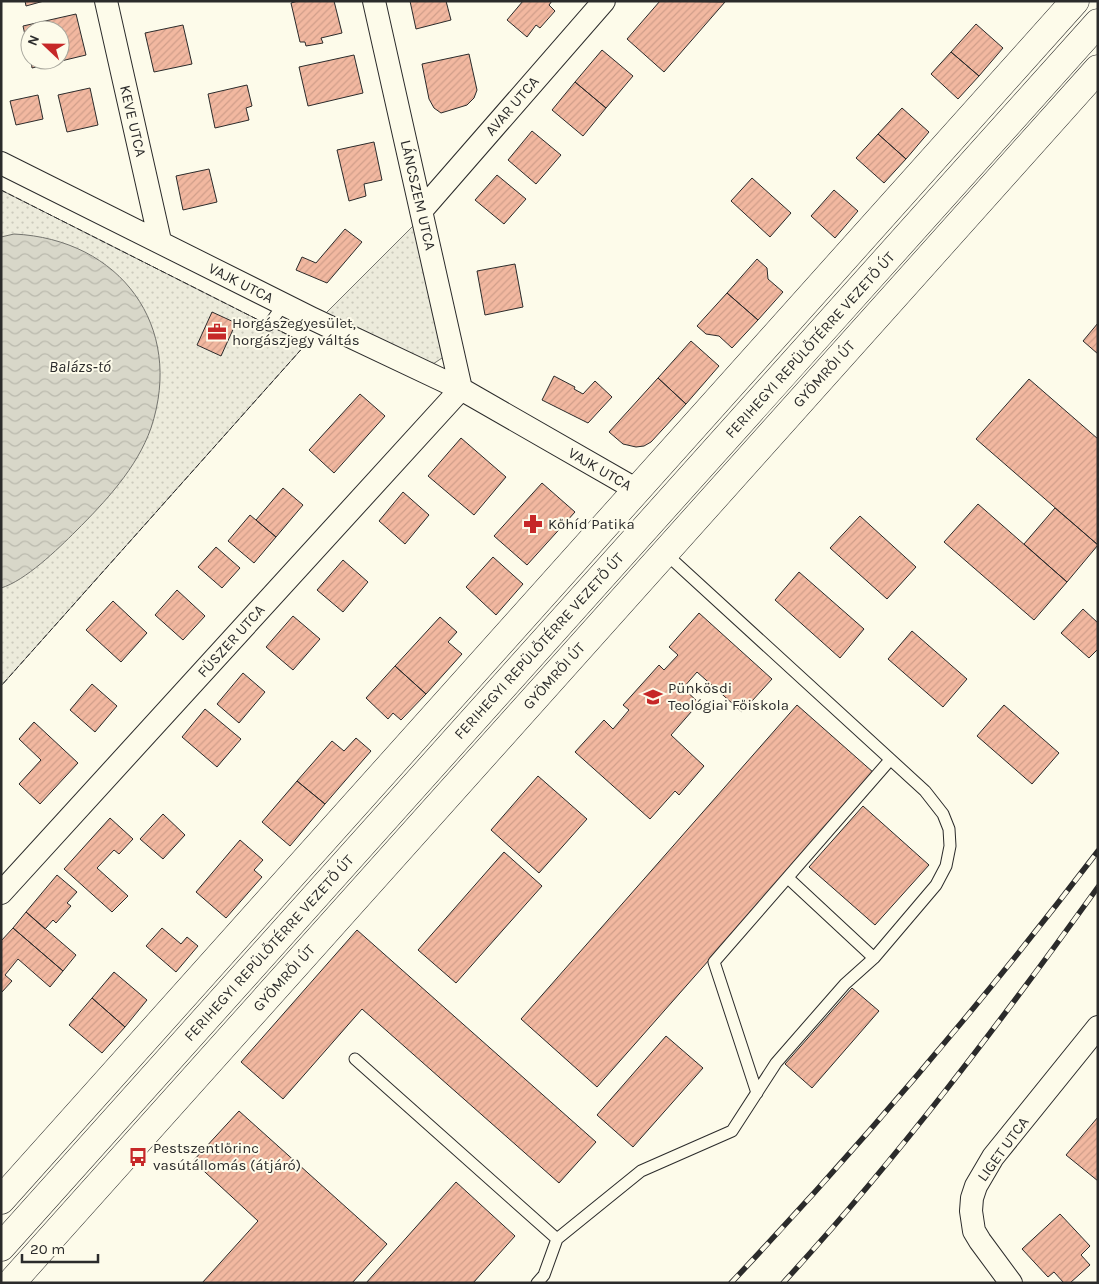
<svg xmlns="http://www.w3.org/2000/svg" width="1099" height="1284" font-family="Karla,sans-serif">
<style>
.park{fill:url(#park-dots);stroke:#74746e}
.water{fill:url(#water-waves);stroke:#74746e}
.building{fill:url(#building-hatch);stroke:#2b2b2b}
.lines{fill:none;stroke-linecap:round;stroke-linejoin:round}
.service-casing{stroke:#2b2b2b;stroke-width:13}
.minor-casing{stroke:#2b2b2b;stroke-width:24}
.tertiary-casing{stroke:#2b2b2b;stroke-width:29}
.primary-casing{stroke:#2b2b2b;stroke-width:29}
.service{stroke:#fdfbea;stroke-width:11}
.minor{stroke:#fdfbea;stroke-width:22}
.tertiary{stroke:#fdfbea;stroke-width:28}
.primary{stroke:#fdfbea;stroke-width:28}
.rail-casing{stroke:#2b2b2b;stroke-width:5.5}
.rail{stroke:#fdfbea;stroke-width:4;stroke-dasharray:11;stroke-linecap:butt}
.fence{stroke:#2b2b2b;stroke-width:1;stroke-dasharray:6 2.5;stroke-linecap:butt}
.labels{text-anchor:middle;stroke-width:4;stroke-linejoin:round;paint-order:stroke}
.street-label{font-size:15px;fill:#2b2b2b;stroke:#fdfbea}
.poi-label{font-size:15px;fill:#2b2b2b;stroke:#fdfbea;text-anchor:start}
.water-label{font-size:16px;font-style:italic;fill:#2b2b2b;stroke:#fdfbea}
</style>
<defs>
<pattern id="park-dots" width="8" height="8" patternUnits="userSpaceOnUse" patternTransform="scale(1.25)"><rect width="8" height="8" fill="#ecebdb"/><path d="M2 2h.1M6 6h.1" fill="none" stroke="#cbcabc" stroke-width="1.8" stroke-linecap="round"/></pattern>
<pattern id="water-waves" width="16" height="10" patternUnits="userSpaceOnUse" patternTransform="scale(1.25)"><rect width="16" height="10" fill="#d8d7c9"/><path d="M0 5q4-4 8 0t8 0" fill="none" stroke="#bab9ad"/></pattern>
<pattern id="building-hatch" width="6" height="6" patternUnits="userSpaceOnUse" patternTransform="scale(1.25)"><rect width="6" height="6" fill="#f2b8a0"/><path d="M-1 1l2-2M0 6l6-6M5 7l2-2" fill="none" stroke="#d09e8a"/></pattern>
</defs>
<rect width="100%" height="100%" fill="#fdfbea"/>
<!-- park -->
<path class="park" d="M1 190 306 344 1 686Z
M419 220 448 354 430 366 326 313Z"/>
<!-- water -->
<path class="water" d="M14 234C120 239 185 326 151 428 137 468 105 502 76 531 58 549 25 581 1 588V237Z"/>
<!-- building -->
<path class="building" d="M25 1H44L26 6Z
M298 1H334L342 33 321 38 323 43 306 46 305 42H300L291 3Z
M410 1H446L451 20 416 29Z
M523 1H552L549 5 555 11 540 28 536 25 527 37 507 20Z
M660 1 725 2 664 72 627 39Z
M76 14 86 55 32 68 31 60H60V30H30V57L23 26Z
M976 24 1003 48 979 76 951 52Z
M183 25 192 64 154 72 145 33Z
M602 50 633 76 606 108 575 82Z
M951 52 979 76 958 99 931 74Z
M469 54 477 90 474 98 467 105 441 113 434 108 429 99 422 64Z
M354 55 363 93 308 106 299 67Z
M575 82 606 108 583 136 552 110Z
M247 85 252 106 246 108 249 120 215 128 208 94Z
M90 88 98 125 67 132 58 95Z
M38 95 43 119 16 125 10 101Z
M902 108 929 132 906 159 878 134Z
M532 131 561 155 536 184 508 160Z
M878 134 906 159 884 183 856 158Z
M374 142 382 180 364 184 366 196 349 201 337 150Z
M209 169 217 202 183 210 176 176Z
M497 175 526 199 504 224 475 200Z
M752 178 791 213 770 237 731 201Z
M834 190 858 211 835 238 811 216Z
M345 229 362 242 327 283 296 270 302 257 316 263Z
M757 259 767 268 768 279 783 292 758 320 727 293Z
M515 264 523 307 485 315 477 271Z
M727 293 758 320 732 348 719 336 706 334 697 326Z
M212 312 236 323 221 356 197 345Z
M1098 323V354L1083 341Z
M691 341 719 366 686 404 658 378Z
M554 376 575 387 574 389 583 394 595 381 612 397 588 423 542 400Z
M658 378 686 404 651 442 644 446 636 447 623 444 609 432Z
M1029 379 1098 439V545L976 439Z
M360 394 385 416 334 473 309 450Z
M461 438 506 477 474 515 428 476Z
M542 483 575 512 527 565 494 536Z
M283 488 303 505 276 537 256 520Z
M403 492 429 515 405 544 379 521Z
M978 504 1067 582 1034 620 944 542Z
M1055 508 1098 545 1067 582 1024 544Z
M250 515 276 537 254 563 228 541Z
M860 516 916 567 887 599 830 548Z
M216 547 240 568 222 588 198 567Z
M493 557 523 584 496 615 466 587Z
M343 560 368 582 343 612 317 590Z
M799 572 864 629 840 658 775 600Z
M177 590 205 616 183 640 155 615Z
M113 601 147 633 121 662 86 630Z
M1083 609 1098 623V649L1089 658 1061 633Z
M699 613 772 679 742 712 697 672 683 688 699 703 671 735 704 766 679 795 675 791 650 819 575 752 604 720 613 729 629 710 623 705 659 665 664 670 678 655 669 647Z
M293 616 320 639 293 670 266 647Z
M440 617 457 632 448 642 462 654 426 694 395 666Z
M912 631 967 679 943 707 888 659Z
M395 666 426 694 401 720 393 713 388 719 366 698Z
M243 673 265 692 239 723 217 704Z
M92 684 117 706 95 732 70 710Z
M797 705 874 773 597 1087 521 1019Z
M1004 705 1059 753 1032 784 977 736Z
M205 709 241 739 217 767 182 737Z
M34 722 78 763 40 804 19 784 41 760 19 739Z
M356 738 371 751 325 804 297 781 332 741 344 751Z
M538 776 587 819 539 873 491 830Z
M297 781 325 804 290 846 262 822Z
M863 806 929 865 875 925 809 867Z
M163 814 185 835 163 859 140 839Z
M110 818 133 839 119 854 114 850 97 868 128 896 112 912 64 869Z
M240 840 263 860 254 870 262 877 226 918 196 892Z
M504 852 542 886 456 983 418 950Z
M57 875 77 892 67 903 71 906 56 923 53 920 45 929 26 912Z
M26 912 76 955 63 971 13 928Z
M13 928 63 971 50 987 18 959 5 975 12 981 1 993V941Z
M162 928 181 944 187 937 198 946 176 972 146 946Z
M357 930 596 1142 559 1183 362 1009 283 1099 241 1062Z
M114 972 147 1000 125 1027 92 998Z
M852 988 879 1011 812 1088 785 1064Z
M92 998 125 1027 102 1053 69 1025Z
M666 1036 703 1068 633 1147 597 1115Z
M239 1111 387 1244 352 1283H202L258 1221 193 1161Z
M1098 1117V1181L1066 1155Z
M456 1182 515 1236 473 1283H366Z
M1060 1214 1090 1246 1081 1255 1090 1265 1070 1283H1064L1054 1272 1048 1277 1022 1249Z"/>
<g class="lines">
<!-- service casing -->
<g class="service-casing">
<path id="service" d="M269 325 283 305
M788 878 874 958
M355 1059 557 1239
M757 1093 714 962 890 760
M537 1283 544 1275 557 1239 641 1171 732 1131 776 1063 845 984 874 958 936 885 946 866 950 846 949 829 943 814 925 791 665 553"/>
</g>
<!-- minor casing -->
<g class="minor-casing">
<path id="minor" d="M106 1 160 241
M1 163 311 318 461 389 637 490
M421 211 604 1
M1 893 461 389 374 1
M1011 1283 980 1241 974 1231 971 1211 972 1198 976 1186 993 1157 1098 1027"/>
</g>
<!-- tertiary casing -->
<g class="tertiary-casing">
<path id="tertiary" d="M1 1200 1075 1
M11 1283 1098 69"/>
</g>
<!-- primary casing -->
<g class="primary-casing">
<path id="primary" d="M1 1247 1098 23"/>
</g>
<!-- service -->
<use href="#service" class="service"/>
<!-- minor -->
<use href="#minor" class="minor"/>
<!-- tertiary -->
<use href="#tertiary" class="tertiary"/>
<!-- primary -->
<use href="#primary" class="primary"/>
<!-- rail casing -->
<g class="rail-casing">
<path id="rail" d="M731 1283C861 1145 983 1002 1098 851
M783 1283C897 1159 999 1024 1098 887"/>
</g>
<!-- rail -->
<use href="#rail" class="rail"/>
<!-- fence -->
<path class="fence" d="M1 190 306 344 1 686"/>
</g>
<!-- icons -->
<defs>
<g id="office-bare" transform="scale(1.5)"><path d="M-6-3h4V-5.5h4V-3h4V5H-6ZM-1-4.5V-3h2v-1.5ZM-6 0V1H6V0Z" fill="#c62828" stroke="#fdfbea" stroke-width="2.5" paint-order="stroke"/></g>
<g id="pharmacy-bare" transform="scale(1.5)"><path d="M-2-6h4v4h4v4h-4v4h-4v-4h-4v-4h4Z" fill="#c62828" stroke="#fdfbea" stroke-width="2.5" paint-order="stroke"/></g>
<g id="university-bare" transform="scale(1.5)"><path d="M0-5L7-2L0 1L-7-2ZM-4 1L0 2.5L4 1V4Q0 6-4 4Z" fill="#c62828" stroke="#fdfbea" stroke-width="2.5" paint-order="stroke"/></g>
<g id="bus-bare" transform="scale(1.5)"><path d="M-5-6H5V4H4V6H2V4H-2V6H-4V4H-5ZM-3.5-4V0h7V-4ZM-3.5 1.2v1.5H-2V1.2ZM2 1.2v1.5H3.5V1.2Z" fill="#c62828" stroke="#fdfbea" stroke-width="2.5" paint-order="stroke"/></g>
</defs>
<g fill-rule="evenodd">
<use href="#office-bare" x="217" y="332"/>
<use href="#pharmacy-bare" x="533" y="524"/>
<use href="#university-bare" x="653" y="697"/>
<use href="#bus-bare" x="138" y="1157"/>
</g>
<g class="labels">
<!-- street labels -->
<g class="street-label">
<text transform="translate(512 106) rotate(-49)" y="5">AVAR UTCA</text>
<text transform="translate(133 121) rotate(77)" y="5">KEVE UTCA</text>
<text transform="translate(418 195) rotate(77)" y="5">LÁNCSZEM UTCA</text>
<text transform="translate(241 283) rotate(27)" y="5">VAJK UTCA</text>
<text transform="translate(810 345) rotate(-48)" y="5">FERIHEGYI REPÜLŐTÉRRE VEZETŐ ÚT</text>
<text transform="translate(824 374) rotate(-48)" y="5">GYÖMRŐI ÚT</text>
<text transform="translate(600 469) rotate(30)" y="5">VAJK UTCA</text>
<text transform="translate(231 641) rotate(-48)" y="5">FŰSZER UTCA</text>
<text transform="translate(539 646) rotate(-48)" y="5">FERIHEGYI REPÜLŐTÉRRE VEZETŐ ÚT</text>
<text transform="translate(554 676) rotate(-48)" y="5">GYÖMRŐI ÚT</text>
<text transform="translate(269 948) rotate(-48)" y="5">FERIHEGYI REPÜLŐTÉRRE VEZETŐ ÚT</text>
<text transform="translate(284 978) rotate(-48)" y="5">GYÖMRŐI ÚT</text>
<text transform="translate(1003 1149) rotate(-54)" y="5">LIGET UTCA</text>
</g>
<!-- poi labels -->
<g class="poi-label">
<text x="232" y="328">Horgászegyesület,<tspan x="232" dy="17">horgászjegy váltás</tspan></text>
<text x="548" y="529">Kőhíd Patika</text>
<text x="668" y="693">Pünkösdi<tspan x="668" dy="17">Teológiai Főiskola</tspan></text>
<text x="153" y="1153">Pestszentlőrinc<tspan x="153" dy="17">vasútállomás (átjáró)</tspan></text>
</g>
<!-- water labels -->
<g class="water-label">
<text x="80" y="372">Balázs-tó</text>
</g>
</g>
<!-- border -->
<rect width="1099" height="1284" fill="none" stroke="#2b2b2b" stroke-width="5"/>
<!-- north arrow -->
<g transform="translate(45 45) rotate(292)"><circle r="24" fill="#fdfbea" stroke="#a9a89e"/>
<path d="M0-4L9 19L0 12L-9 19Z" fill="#c62828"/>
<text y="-8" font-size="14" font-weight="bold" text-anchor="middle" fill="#2b2b2b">N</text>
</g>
<!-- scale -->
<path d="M22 1254v8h76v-8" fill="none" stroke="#2b2b2b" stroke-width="2.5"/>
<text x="30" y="1254" font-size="15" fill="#2b2b2b" stroke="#fdfbea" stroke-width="4" paint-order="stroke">20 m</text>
</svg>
